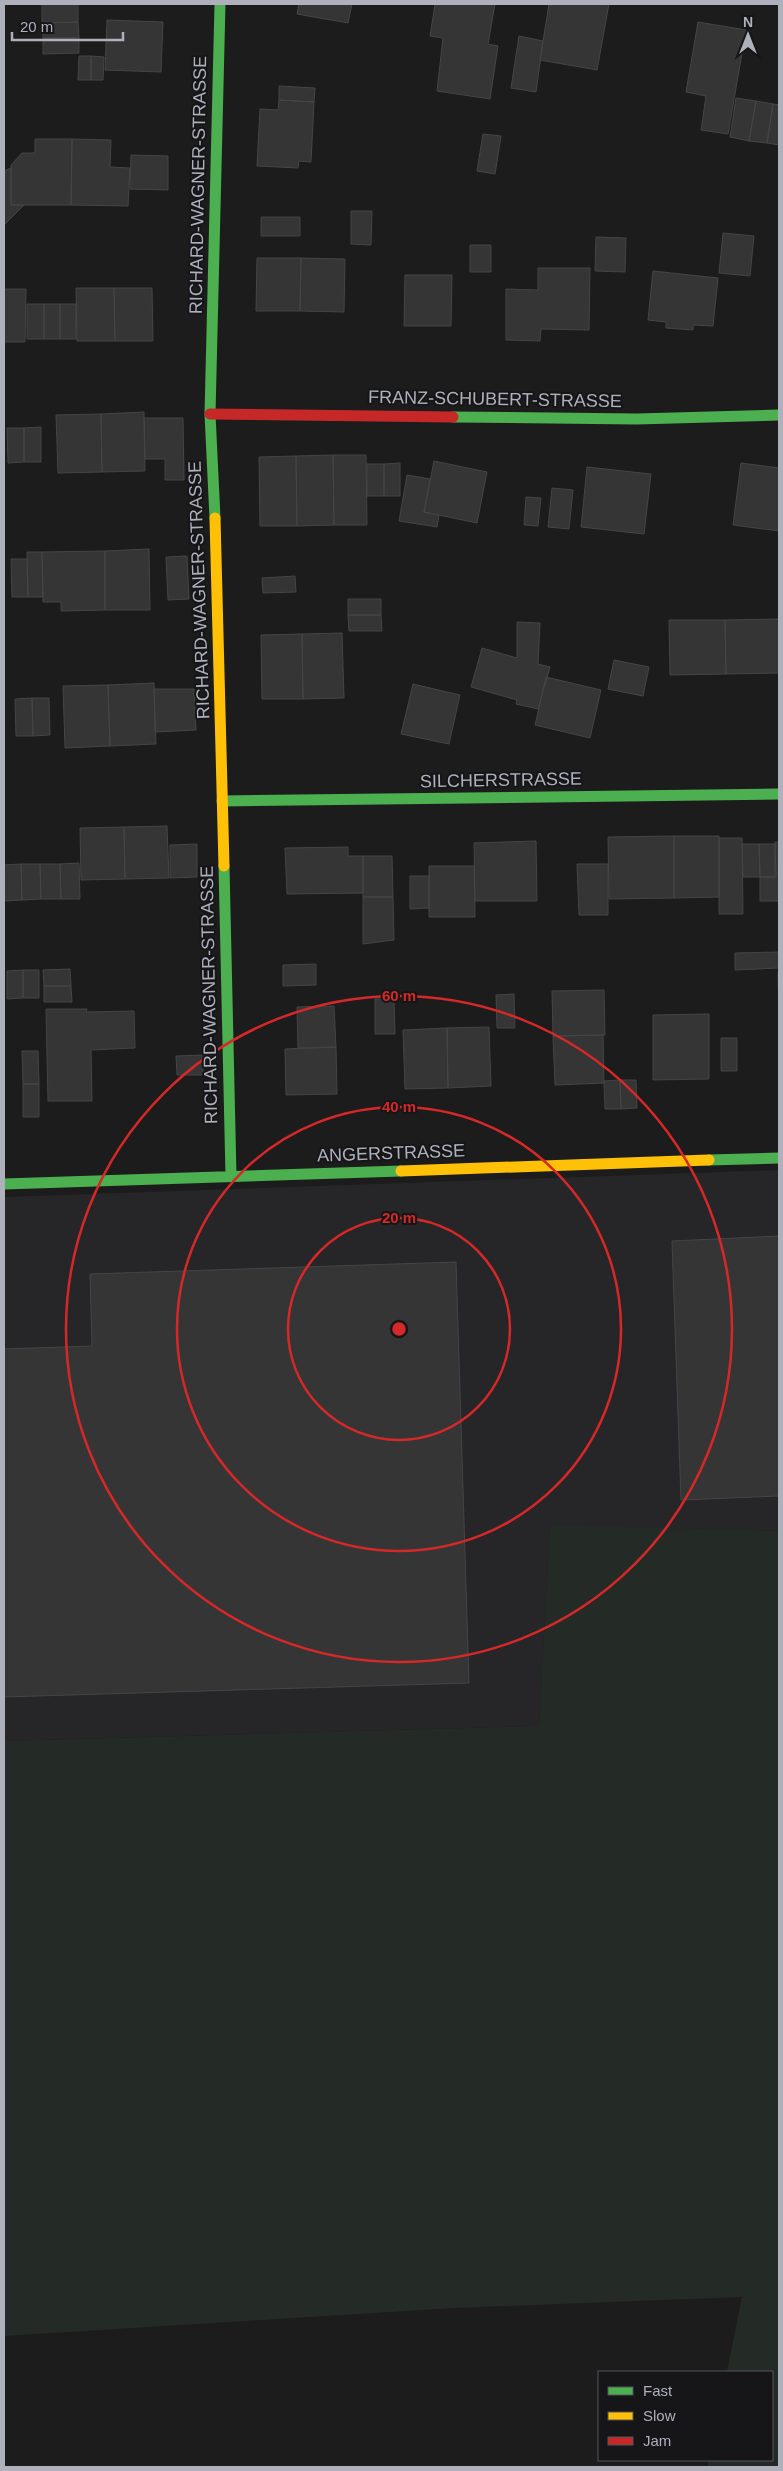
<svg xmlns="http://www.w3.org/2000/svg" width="783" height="2471" font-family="Helvetica,sans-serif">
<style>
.built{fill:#262628}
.green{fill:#242b26}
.building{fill:#353536;stroke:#454548}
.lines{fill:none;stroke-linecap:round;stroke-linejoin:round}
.fast{stroke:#4caf50;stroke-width:11}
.slow{stroke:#ffc107;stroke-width:11}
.jam{stroke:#c62828;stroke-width:11}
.ring{fill:none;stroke:#d62828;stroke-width:2.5}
.labels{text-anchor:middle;stroke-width:4;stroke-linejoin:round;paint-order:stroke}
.street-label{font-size:18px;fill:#aeb0bb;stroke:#161618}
.centre{fill:#d62828;stroke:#161618;stroke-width:2.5}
.ring-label{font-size:15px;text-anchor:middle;font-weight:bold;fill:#d62828;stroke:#161618;stroke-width:4;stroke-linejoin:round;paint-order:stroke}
</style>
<rect width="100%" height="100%" fill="#1c1c1c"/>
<!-- built -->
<path class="built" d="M779 1170V1531L550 1526 539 1726 4 1741V1197Z"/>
<!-- green -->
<path class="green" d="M550 1525 779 1531V2467H707L709 2460H772V2372H727L742 2297 454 2308 4 2336V1741L539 1726Z"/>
<!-- building -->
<path class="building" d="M42 4H78V22L42 23Z
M299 4H352L348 23 297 14Z
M435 4H495L488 44 498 46 490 99 437 91 443 38 430 36Z
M549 4H609L597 70 540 60Z
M107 20 163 22 161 72 105 70Z
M78 22 79 38H43L42 23Z
M698 22 746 30 728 134 701 130 706 96 686 92Z
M519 36 543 41 536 92 511 88Z
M43 38H79V53L43 54Z
M79 56H91V80H78Z
M91 56 104 57 103 80H91Z
M279 86 315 88 314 102 279 100Z
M736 98 756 101 749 141 730 137Z
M279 100 314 102 311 162 299 161 298 168 257 166 260 109 278 110Z
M756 101 773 104 767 143 749 141Z
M773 104 779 105V145L767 143Z
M483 134 501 136 495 174 477 171Z
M35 139H72L71 205H11V165L22 153H35Z
M72 139 111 140 110 167 130 168 128 206 71 205Z
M131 155 168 156V190L130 189Z
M11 168V205H24L4 225V171Z
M351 211H372L371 245 351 244Z
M261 217H300V236H261Z
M723 233 754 236 750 276 719 273Z
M596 237 626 238 625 272 595 271Z
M470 245H491V272H470Z
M257 258H301L300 311H256Z
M301 258 345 259 344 312 300 311Z
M538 268H590L589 330 541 329 540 341 506 340V289L538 290Z
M653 271 718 278 713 326 693 325V330L666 328V322L648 320Z
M405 275H452L451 326H404Z
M76 288H114L115 341H77Z
M114 288H152L153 341H115Z
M4 289H26L25 342H4Z
M27 304H44V339H27Z
M44 304H60V339H44Z
M60 304H76V339H60Z
M144 412 145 471 102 472 101 414Z
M101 414 102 472 58 473 56 415Z
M144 418H183L184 480H165V459H145Z
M41 427V462H24V428Z
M7 428H24V462L8 463Z
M333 455H366L367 525H334Z
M333 455 334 525 297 526 296 456Z
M296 456 297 526H260L259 457Z
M434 461 487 472 477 523 424 512Z
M400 463V496H384V464Z
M741 463 779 468V531L733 525Z
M367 464H384V496H367Z
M587 467 651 474 644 534 581 527Z
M407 475 430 479 424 512 439 515 437 527 399 521Z
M552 488 573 490 569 529 548 527Z
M526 497 541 498 538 526 524 525Z
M149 549 150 610H105V551Z
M105 551V610L61 611V602H43L42 552Z
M27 552H42L43 597H28Z
M187 556 189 599 168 600 166 557Z
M11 559H27L28 597H12Z
M295 576 296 592 263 593 262 578Z
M348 599H381V615H348Z
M348 615H381L382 631H349Z
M779 619V673L726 674 725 620Z
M669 620H725L726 674 670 675Z
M517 622 540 623 538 664 550 667 538 709 516 704 517 700 471 687 482 648 517 658Z
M342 633 344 698 303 699 302 634Z
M302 634 303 699H262L261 635Z
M614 660 649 667 643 696 608 689Z
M546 677 601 690 590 738 535 725Z
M154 683 156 744 110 746 108 685Z
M413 684 460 695 449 744 401 734Z
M108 685 110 746 65 748 63 686Z
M154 689H194L196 730 155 732Z
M32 698 33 736H16L15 699Z
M32 698H49L50 735 33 736Z
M167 826 169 878 125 879 124 827Z
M124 827 125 879 81 880 80 828Z
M674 836H719V897L674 898Z
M674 836V898L609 899 608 837Z
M719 838H742L743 914H719Z
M536 841 537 901H475L474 843Z
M775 842H779V901H760V877H776Z
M197 844V877L170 878V845Z
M742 844H759L760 877H743Z
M759 844H775V877H760Z
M348 847V856H363V893L287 894 285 848Z
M363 856H392L393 897H363Z
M79 863 80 899H61L60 864Z
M21 864 22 900 4 901V865Z
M21 864H40L41 899 22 900Z
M40 864H60L61 899H41Z
M577 864H608V915H579Z
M429 866H474L475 917H429Z
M410 876H429V908L410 909Z
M363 897H393L394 940 363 944Z
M779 952V968L735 970V953Z
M316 964V985L283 986V965Z
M70 969 71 986H44L43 970Z
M23 970H39V998H23Z
M23 970V998L7 999V971Z
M778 972H779V1022Z
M44 986H71L72 1002H44Z
M604 990 605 1035 553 1036 552 991Z
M514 994 515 1028H497L496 995Z
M375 999H394L395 1034H375Z
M334 1006 336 1047 298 1048 297 1007Z
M46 1009H87L86 1012 134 1011 135 1048 91 1050 92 1101H48Z
M709 1014V1079L653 1080V1015Z
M489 1027 491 1086 448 1088 447 1028Z
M447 1028 448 1088 405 1089 403 1030Z
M603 1035 604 1083 555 1085 553 1036Z
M721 1038H737V1071H721Z
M336 1047 337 1094 286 1095 285 1049Z
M22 1051H38L39 1084H23Z
M203 1055V1075H177L176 1056Z
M620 1080H636L637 1108 621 1109Z
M620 1080 621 1109H605L604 1081Z
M23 1084H39V1117H23Z
M779 1236V1496L681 1500 672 1241Z
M456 1262 469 1683 4 1697V1349L92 1346 90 1274Z"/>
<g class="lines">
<!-- fast -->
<path class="fast" d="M453 417 637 419 779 415
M215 518 210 414 220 4
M222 801 779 794
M224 866 231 1176
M709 1160 779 1158
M4 1184 401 1171"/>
<!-- slow -->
<path class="slow" d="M215 518 224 866
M401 1171 709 1160"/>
<!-- jam -->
<path class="jam" d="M210 414 453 417"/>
</g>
<!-- distance rings -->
<g class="ring">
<circle cx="399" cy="1329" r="111"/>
<circle cx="399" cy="1329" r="222"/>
<circle cx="399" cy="1329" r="333"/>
</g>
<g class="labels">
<!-- street labels -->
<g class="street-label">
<text transform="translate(198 185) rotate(-89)" y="6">RICHARD-WAGNER-STRASSE</text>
<text transform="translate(495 399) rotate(1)" y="6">FRANZ-SCHUBERT-STRASSE</text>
<text transform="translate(199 590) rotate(-92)" y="6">RICHARD-WAGNER-STRASSE</text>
<text transform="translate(501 780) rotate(-1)" y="6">SILCHERSTRASSE</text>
<text transform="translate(209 995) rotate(-91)" y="6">RICHARD-WAGNER-STRASSE</text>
<text transform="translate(391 1153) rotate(-2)" y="6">ANGERSTRASSE</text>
</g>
</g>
<circle cx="399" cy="1329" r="8" class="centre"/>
<g class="ring-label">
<text x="399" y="1001">60 m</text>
<text x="399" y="1112">40 m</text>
<text x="399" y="1223">20 m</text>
</g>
<!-- border -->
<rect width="783" height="2471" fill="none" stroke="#aeb0bb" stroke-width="10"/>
<!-- legend -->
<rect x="598" y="2371" width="175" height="90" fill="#161618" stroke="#535459"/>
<rect x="608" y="2387" width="25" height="8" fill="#4caf50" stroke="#535459"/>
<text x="643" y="2396" font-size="15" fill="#aeb0bb">Fast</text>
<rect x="608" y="2412" width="25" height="8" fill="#ffc107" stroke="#535459"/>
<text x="643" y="2421" font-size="15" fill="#aeb0bb">Slow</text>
<rect x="608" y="2437" width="25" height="8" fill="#c62828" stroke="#535459"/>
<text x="643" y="2446" font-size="15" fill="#aeb0bb">Jam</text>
<!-- north arrow -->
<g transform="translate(748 35)" stroke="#161618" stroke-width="4" paint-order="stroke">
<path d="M0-4L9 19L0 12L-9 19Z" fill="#aeb0bb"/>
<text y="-8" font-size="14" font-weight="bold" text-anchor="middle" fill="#aeb0bb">N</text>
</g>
<!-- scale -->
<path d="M12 32v8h111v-8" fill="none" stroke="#aeb0bb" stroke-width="2.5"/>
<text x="20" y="32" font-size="15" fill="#aeb0bb" stroke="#161618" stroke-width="4" paint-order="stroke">20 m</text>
</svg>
